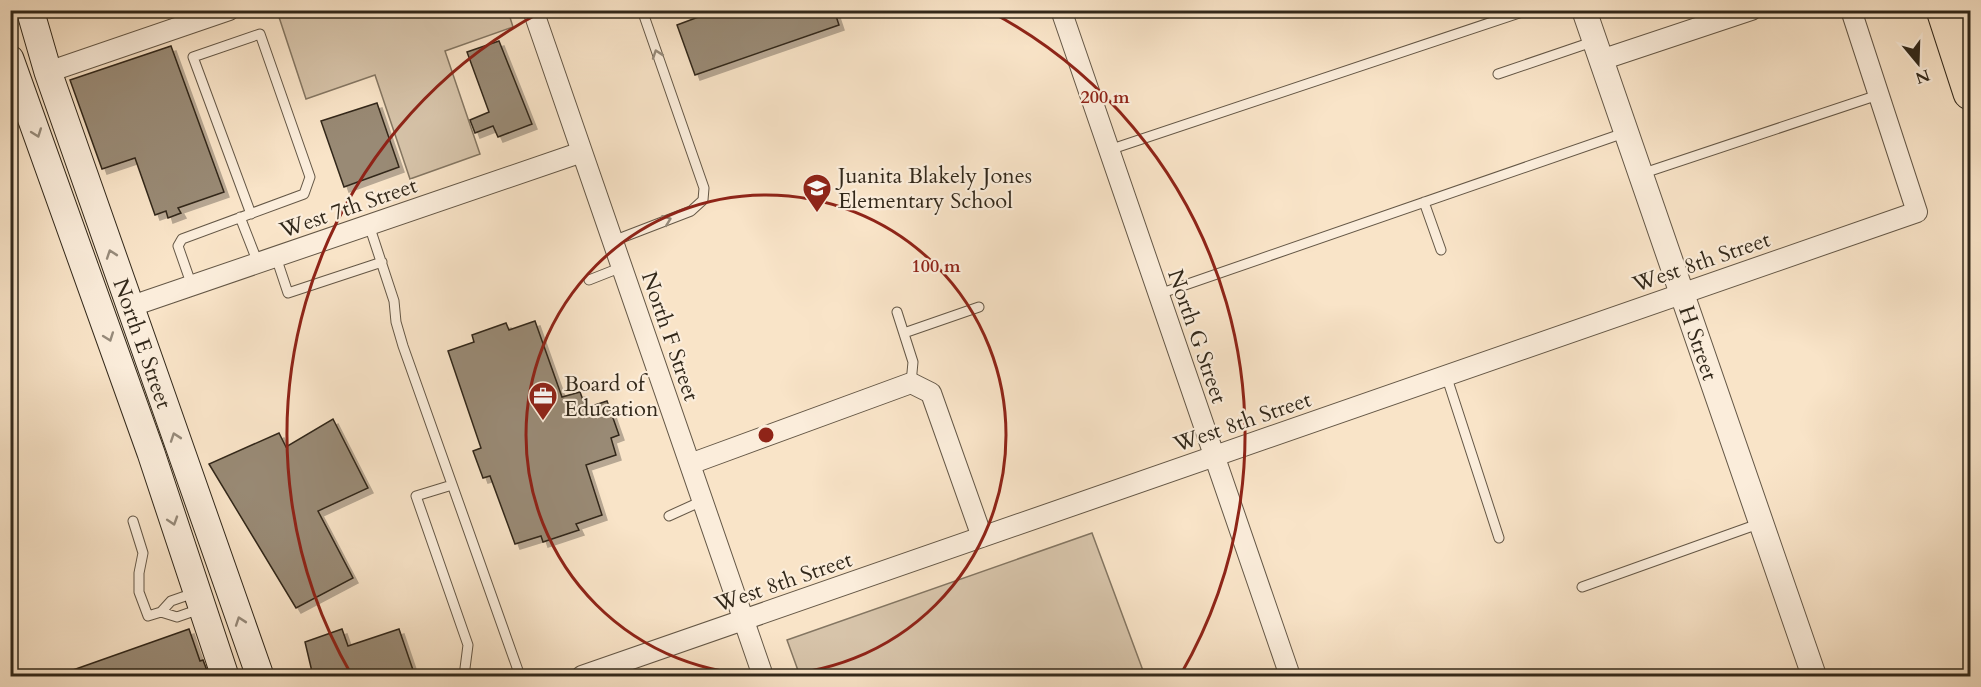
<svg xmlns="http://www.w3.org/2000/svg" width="1981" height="687" font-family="Cardo,serif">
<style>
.green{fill:#d7c4aa;stroke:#847662;stroke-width:1.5}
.building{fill:#998a74;stroke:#32281a;stroke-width:1.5;filter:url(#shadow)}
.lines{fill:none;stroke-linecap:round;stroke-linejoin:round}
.service-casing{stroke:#645746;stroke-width:11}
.minor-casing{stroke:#645746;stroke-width:22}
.tertiary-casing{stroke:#645746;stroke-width:26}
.secondary-casing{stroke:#32281a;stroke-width:29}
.motorway-casing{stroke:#32281a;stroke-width:35}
.service{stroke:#fbeddb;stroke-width:9}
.minor{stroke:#fbeddb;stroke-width:20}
.tertiary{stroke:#fbeddb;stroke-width:24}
.secondary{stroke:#fbeddb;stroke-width:27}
.motorway{stroke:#f9e4c8;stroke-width:33}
.oneway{stroke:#968a7a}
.ring{fill:none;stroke:#8f2418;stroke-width:3}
.labels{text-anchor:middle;stroke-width:4.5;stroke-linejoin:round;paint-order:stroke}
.poi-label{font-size:22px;fill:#32281a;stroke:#fbeddb;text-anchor:start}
.street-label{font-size:22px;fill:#32281a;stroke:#fbeddb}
.centre{fill:#8f2418;stroke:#fbeddb;stroke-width:3}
.ring-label{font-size:18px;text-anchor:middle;font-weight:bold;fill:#8f2418;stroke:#fbeddb;stroke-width:4.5;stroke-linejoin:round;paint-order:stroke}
</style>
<defs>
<filter id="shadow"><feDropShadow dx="5" dy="5" stdDeviation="0" flood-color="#0004"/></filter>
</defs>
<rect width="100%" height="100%" fill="#f9e4c8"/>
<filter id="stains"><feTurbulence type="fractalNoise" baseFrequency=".00333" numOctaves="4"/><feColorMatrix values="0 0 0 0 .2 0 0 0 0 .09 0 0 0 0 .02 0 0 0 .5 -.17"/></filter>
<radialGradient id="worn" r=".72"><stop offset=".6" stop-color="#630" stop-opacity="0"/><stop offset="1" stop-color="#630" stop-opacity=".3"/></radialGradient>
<!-- green -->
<path class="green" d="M406 11 408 15 420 10 508 11 513 27 445 51 480 154 410 179 375 75 306 99 277 11Z
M1092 533 1145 676H800L787 640Z"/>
<!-- building -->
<path class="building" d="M717 10H834L839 25 695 75 677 25Z
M499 41 532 124 498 137 493 126 475 133 470 120 489 112 467 52Z
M171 46 224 192 178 208 181 213 168 218 166 211 155 215 135 158 102 169 70 80Z
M377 103 399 167 344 187 321 121Z
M535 321 562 397 580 392 586 408 607 401 619 435 611 438 616 455 586 465 602 515 576 524 579 530 543 542 541 536 515 544 490 476 483 478 473 451 481 448 448 351 474 342 472 335 506 323 509 330Z
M333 419 368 488 318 511 353 578 296 608 209 464 279 433 286 447Z
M189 629 200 661 203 660 209 676H56Z
M342 629 348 646 399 629 414 673 403 676H313L305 642Z"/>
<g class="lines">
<!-- service casing -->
<g class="service-casing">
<path id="service" d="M1498 74 1595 41
M1109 150 1528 10
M1641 174 1878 95
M1424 202 1441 250
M240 217 258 263
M369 225 394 301 396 322 403 346 520 676
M613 241 691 211 703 200 704 188 642 10
M276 257 288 293 382 262
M589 280 622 267
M192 286 178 246 182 239 304 194 310 177 260 34 193 57 251 214
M1159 294 1624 133
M897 312 913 362 911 383
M904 333 979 307
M1446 375 1499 538
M452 485 416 496 468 645 464 676
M669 516 702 501
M133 521 143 553 139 573V592L148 616 161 612
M1582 587 1761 523
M194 593 171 601 161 612 177 617 200 609"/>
</g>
<!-- minor casing -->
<g class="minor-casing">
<path id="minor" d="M533 10 763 676
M1061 10 1290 676
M1601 60 1751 10
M48 72 229 10
M129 307 582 152
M690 464 911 383 931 393 982 537
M582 676 1917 212 1851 10"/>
</g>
<!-- tertiary casing -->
<g class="tertiary-casing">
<g id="tertiary">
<path id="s1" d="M1584 10 1814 676"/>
</g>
</g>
<!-- secondary casing -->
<g class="secondary-casing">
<g id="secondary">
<path id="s2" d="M30 10 48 72 260 676"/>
<path d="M10 59 151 453 225 676"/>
</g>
</g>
<!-- motorway casing -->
<g class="motorway-casing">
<path id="motorway" d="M1943 10 1970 93"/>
</g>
<!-- service -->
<use href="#service" class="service"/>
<!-- minor -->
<use href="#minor" class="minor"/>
<!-- tertiary -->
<use href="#tertiary" class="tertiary"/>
<!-- secondary -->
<use href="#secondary" class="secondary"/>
<!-- motorway -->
<use href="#motorway" class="motorway"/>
</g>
<!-- one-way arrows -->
<defs><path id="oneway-chevron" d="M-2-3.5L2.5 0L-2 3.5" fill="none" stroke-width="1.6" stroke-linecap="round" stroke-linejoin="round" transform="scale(1.5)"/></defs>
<g class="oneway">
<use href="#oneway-chevron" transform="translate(657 54) rotate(-109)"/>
<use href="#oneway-chevron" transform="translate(37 133) rotate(70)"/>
<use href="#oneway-chevron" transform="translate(667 220) rotate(-21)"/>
<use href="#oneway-chevron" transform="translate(111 254) rotate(-109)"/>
<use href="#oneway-chevron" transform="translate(109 337) rotate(70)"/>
<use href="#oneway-chevron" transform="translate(175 437) rotate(-109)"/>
<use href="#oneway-chevron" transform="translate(173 521) rotate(72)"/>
<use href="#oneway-chevron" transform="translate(240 621) rotate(-109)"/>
</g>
<!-- distance rings -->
<g class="ring">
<circle cx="766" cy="435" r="240"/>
<path d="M351 674A479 479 0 0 1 541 12M991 12A479 479 0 0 1 1181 674"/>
</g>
<!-- icons -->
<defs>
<g id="school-pin" transform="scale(1.5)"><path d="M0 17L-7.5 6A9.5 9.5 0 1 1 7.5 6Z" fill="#8f2418" stroke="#fbeddb"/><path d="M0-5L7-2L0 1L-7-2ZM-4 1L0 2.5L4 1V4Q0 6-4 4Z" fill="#fff"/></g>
<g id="office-pin" transform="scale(1.5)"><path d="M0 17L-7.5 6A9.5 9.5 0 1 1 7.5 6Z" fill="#8f2418" stroke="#fbeddb"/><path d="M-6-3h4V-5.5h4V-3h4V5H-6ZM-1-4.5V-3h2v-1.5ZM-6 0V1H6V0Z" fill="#fff"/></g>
</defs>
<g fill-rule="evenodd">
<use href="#school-pin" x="817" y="188"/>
<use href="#office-pin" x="543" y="396"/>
</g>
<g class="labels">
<!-- poi labels -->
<g class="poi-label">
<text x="838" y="183">Juanita Blakely Jones<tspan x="838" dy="25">Elementary School</tspan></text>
<text x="564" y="391">Board of<tspan x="564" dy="25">Education</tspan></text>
</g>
<!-- street labels -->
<g class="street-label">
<text transform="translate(348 207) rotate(-19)" y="8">West 7th Street</text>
<text transform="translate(1701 261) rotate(-19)" y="8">West 8th Street</text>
<text transform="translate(671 336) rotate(71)" y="8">North F Street</text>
<text transform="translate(1198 336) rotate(71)" y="8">North G Street</text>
<text dy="8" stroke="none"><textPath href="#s2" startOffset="352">North E Street</textPath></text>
<text dy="8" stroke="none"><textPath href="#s1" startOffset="352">H Street</textPath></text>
<text transform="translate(1242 421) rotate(-19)" y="8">West 8th Street</text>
<text transform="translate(783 581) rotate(-19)" y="8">West 8th Street</text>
</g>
</g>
<circle cx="766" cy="435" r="9" class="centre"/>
<g class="ring-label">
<text x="1105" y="103">200 m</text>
<text x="936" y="272">100 m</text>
</g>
<!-- margin -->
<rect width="1981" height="687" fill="none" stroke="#f9e4c8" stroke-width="36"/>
<rect x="12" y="12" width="1957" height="663" fill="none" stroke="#32281a" stroke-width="3"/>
<rect x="18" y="18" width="1945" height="651" fill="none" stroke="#32281a" stroke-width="1.5"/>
<!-- north arrow -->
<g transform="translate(1918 63) rotate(161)" stroke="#fbeddb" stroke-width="4.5" paint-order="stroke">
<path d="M0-4.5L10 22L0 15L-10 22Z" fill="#32281a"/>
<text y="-9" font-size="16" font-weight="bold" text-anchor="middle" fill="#32281a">N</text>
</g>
<rect width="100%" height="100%" filter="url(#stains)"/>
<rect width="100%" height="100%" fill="url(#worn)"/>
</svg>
